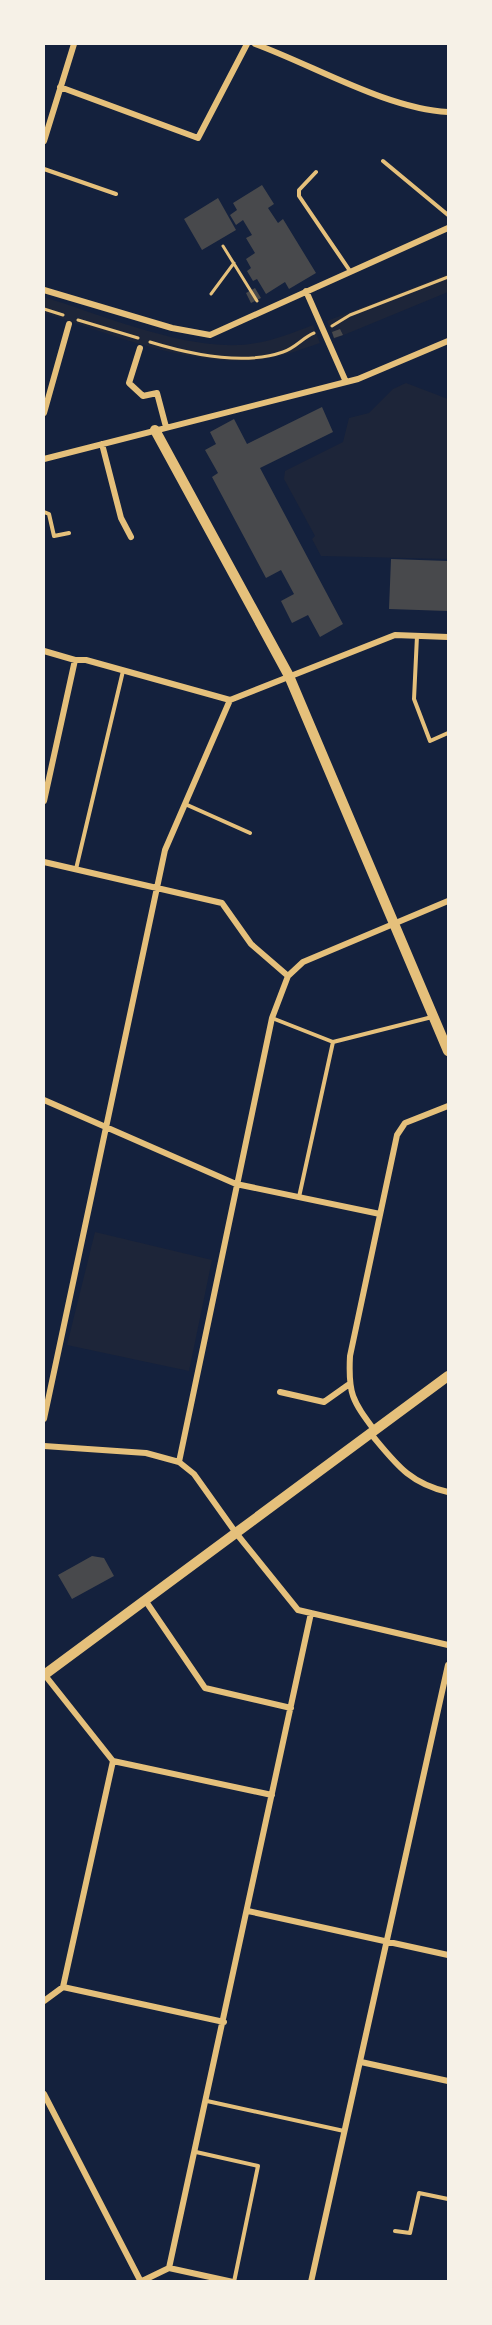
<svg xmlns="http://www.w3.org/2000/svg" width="492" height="2325" font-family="'PT Sans',sans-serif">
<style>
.green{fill:#1d2539}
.building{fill:#48494c}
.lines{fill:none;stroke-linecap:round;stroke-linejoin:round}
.path{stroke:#e5c07b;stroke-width:3}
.service{stroke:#e5c07b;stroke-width:4}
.minor{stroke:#e5c07b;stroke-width:6}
.tertiary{stroke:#e5c07b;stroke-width:10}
</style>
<rect width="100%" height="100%" fill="#14213d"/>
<!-- green -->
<path class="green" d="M448 274V292L334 339 327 321Z
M44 297C103 315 195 355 256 343 275 340 295 332 313 325L320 343C299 350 279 358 258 360 185 366 112 334 44 313Z
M406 383 448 399V559L321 556 312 539 315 536 284 479 285 471 343 442 349 418 369 413 393 389Z
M95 1232 212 1260 189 1371 67 1345Z"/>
<!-- building -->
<path class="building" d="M262 185 274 204 268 208 278 223 283 219 316 273 289 289 285 282 266 294 257 279 253 281 247 271 251 268 246 259 255 253 246 238 252 235 243 220 236 225 230 215 237 210 233 203Z
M218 198 236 230 202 250 184 219Z
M255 288 261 298 251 303 246 293Z
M340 329 343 335 334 338 332 332Z
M322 407 333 432 260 468 343 624 320 637 308 615 292 623 281 601 294 594 281 570 266 578 212 477 218 473 205 450 216 444 210 432 234 419 247 444Z
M391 559 448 561V611L389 609Z
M92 1556 104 1558 114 1576 72 1599 58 1575Z"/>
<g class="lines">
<!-- path -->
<path class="path" d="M223 246 257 301
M211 294 234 263
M44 309 63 315
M78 320 138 338
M332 326 350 315 448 277
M150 342C189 354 243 366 283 352 297 347 302 338 314 333"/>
<!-- service -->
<path class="service" d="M383 161 448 215
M44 169 116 194
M316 172 299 190V196L350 271
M44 512 49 514 54 536 69 533
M417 636 414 699 430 741 448 733
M185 804 250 833
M76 869 123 671
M272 1018 333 1042 432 1017
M299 1197 333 1042
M207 2101 344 2131
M196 2152 258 2166 234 2282
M395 2231 410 2233 419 2193 448 2199"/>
<!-- minor -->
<path class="minor" d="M255 44C313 65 387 109 448 112
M60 87 198 138 247 44
M44 141 74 44
M44 290 172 328 210 335 448 228
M306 291 346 382
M140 348 129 383 143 396 157 393 166 427
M44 413 69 324
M102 444 121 518 131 537
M44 459 358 379 448 341
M44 651 75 660H86L230 700 395 635 448 637
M44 801 75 660
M44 862 222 903 251 944 288 976
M44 1100 236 1184 380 1214
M280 1392 324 1402 348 1385
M44 1419 165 850 230 700
M375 1431C352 1400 348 1394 350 1356L397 1135 405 1123 448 1106
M371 1434C396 1464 409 1483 448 1492
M44 1446 146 1453 179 1462 194 1474 236 1533 298 1610 448 1645
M179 1462 272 1018 288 976 303 962 448 901
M145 1600 205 1688 291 1708
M44 1674 113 1761 63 1987
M113 1761 272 1795
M248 1911 448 1955
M44 2001 63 1987 224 2022
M361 2062 448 2081
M44 2094 141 2282
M169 2268 311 1613
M140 2282 169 2268 233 2282
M311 2282 448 1665"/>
<!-- tertiary -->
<path class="tertiary" d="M155 430 289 676 448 1051
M44 1675 448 1376"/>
</g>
<!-- border -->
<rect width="492" height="2325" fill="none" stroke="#f6f1e7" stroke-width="90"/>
</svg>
